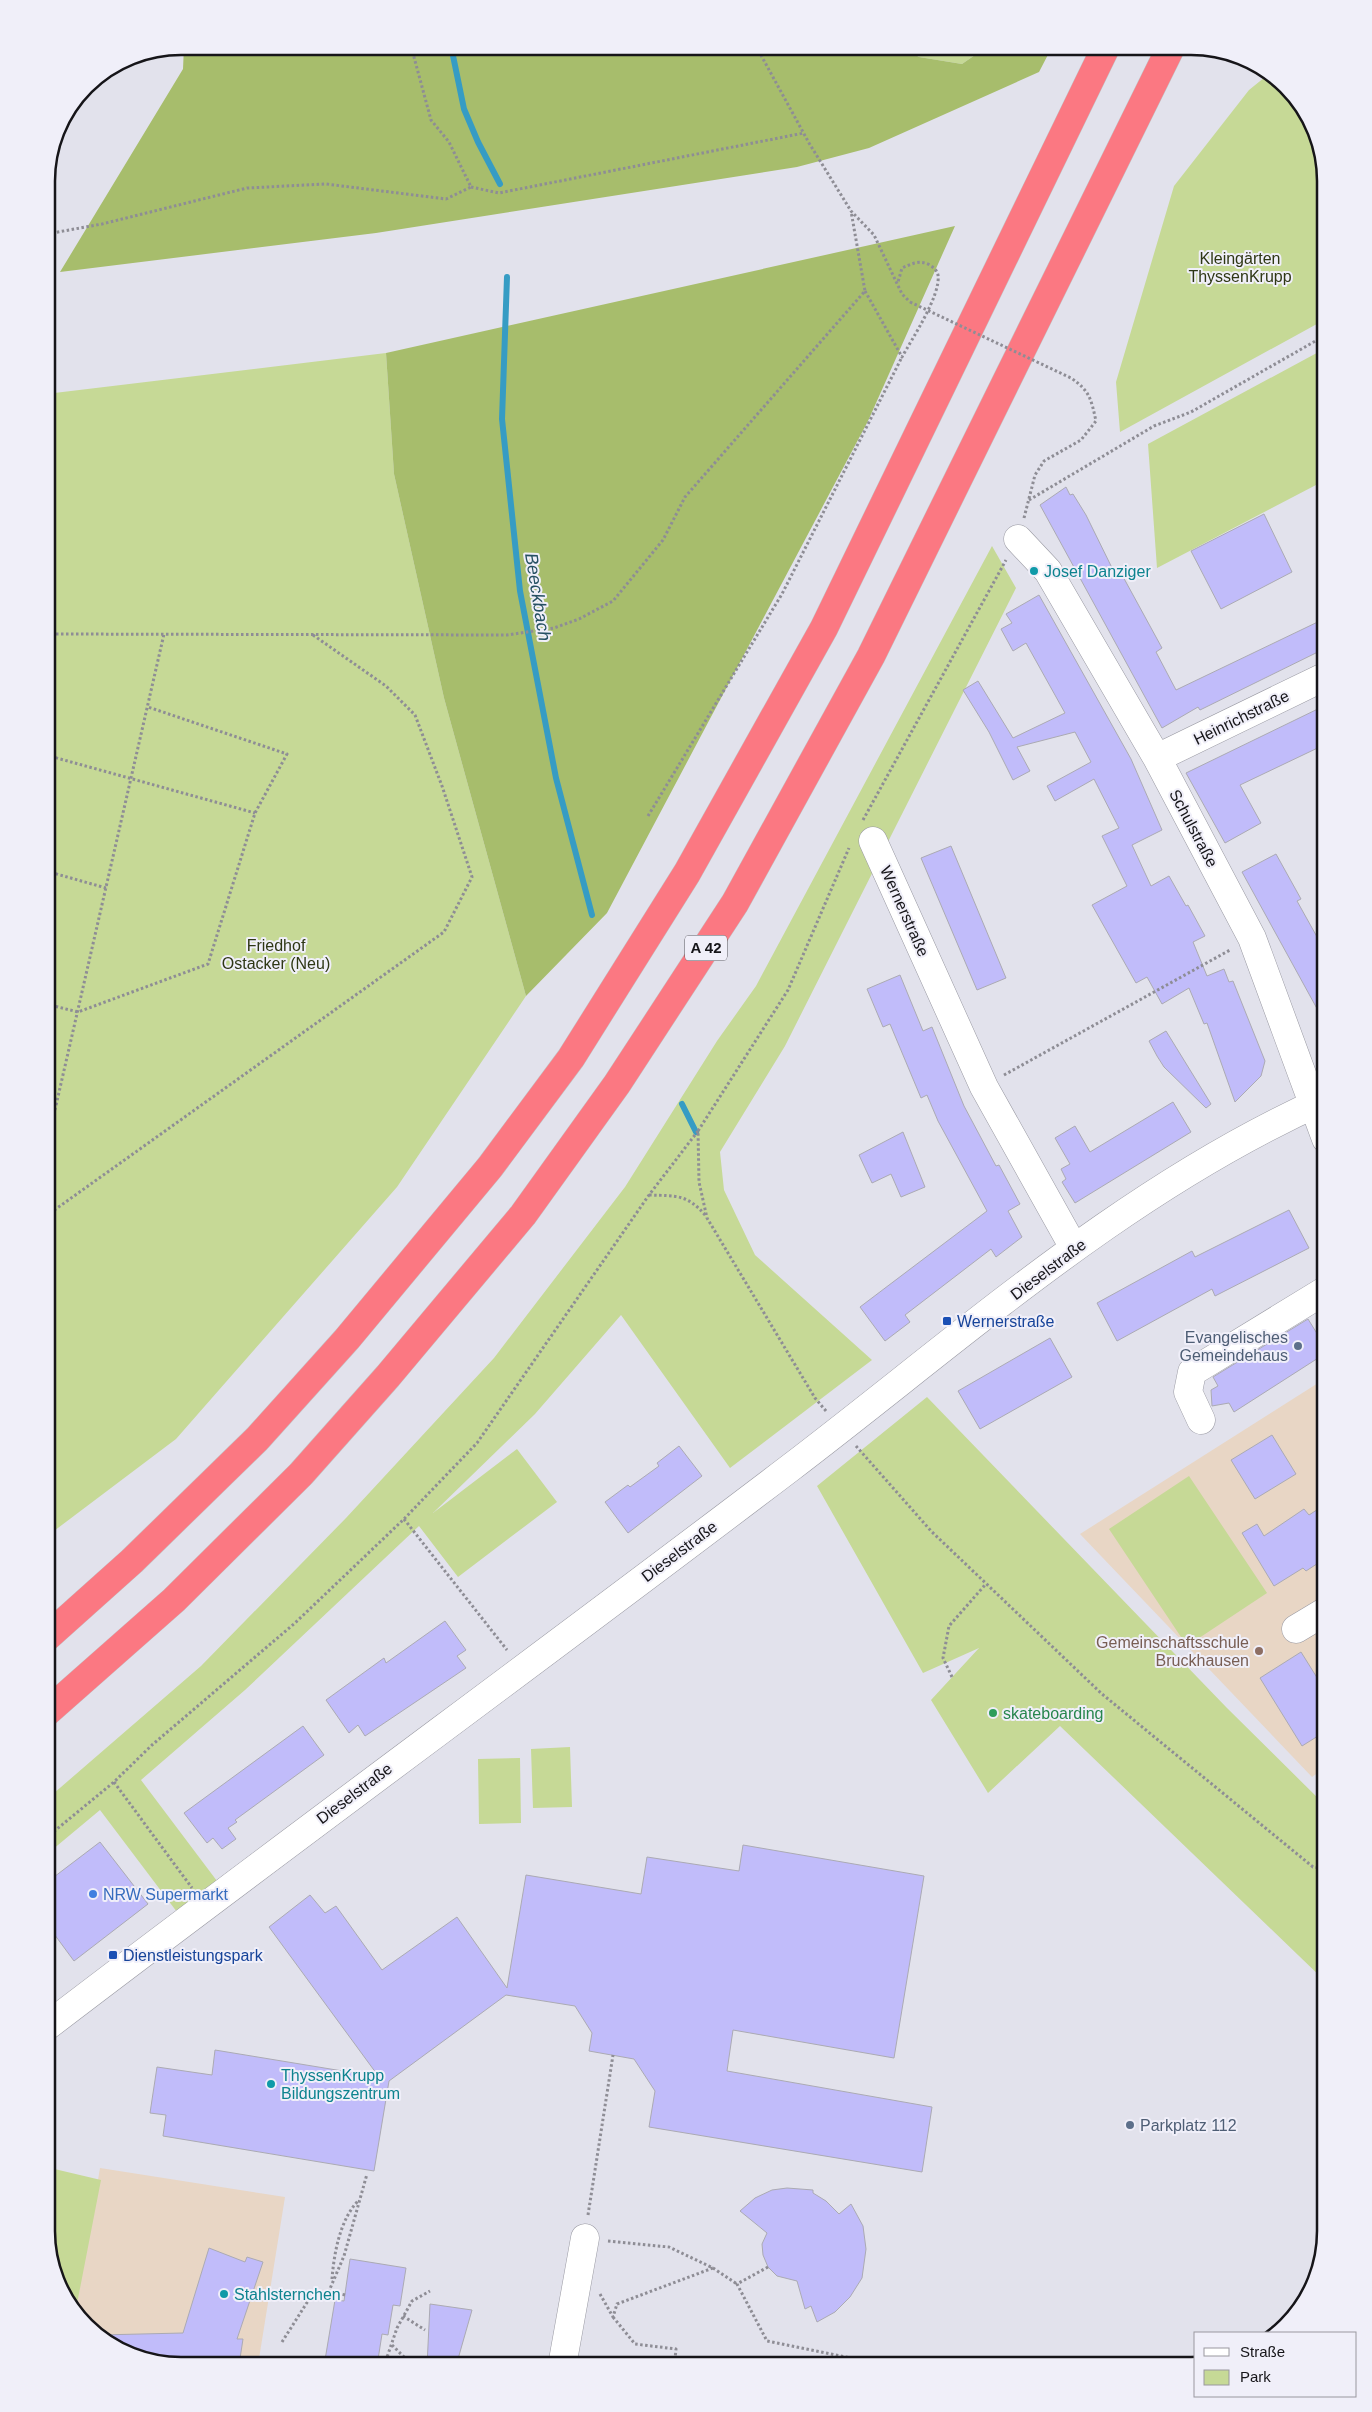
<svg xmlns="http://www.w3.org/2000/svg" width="1372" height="2412" font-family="Helvetica,sans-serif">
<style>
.education{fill:#e8d6c5}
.green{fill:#c6d996}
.forest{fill:#a7bd6c}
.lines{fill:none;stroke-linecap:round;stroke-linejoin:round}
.stream{stroke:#369cc4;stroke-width:6}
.building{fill:#c1bcfa;stroke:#abaab3}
.minor-casing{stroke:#9999a2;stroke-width:29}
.highway-casing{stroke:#c2c2c3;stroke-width:29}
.path{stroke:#8e8d95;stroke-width:3;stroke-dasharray:2.5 2.5;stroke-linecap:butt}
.minor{stroke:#fff;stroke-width:28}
.highway{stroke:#fb7882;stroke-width:28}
.path-bridge{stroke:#8e8d95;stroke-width:3;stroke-dasharray:2.5 2.5;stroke-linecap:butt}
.culture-dot{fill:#0f9aa8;stroke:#f0eff9;stroke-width:2}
.transit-dot{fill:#1a4fb4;stroke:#f0eff9;stroke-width:2}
.service-dot{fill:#5c6f8a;stroke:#f0eff9;stroke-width:2}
.education-dot{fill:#8d6e63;stroke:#f0eff9;stroke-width:2}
.leisure-dot{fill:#2e9e5b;stroke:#f0eff9;stroke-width:2}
.shop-dot{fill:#3f7fe0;stroke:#f0eff9;stroke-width:2}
.labels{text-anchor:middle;stroke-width:4;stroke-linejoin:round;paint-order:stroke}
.shield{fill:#f0eff9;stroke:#57565c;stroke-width:1}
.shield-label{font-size:15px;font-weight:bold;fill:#161519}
.park-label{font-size:16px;fill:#2e3714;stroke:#f0eff9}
.culture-label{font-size:16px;fill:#0d838f;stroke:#f0eff9;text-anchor:start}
.street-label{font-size:16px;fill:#161519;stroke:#f0eff9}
.transit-label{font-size:16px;fill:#164399;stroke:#f0eff9;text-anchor:start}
.service-label{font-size:16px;fill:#4e5e75;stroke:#f0eff9;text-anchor:end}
.education-label{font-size:16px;fill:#785e54;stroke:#f0eff9;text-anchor:end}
.leisure-label{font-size:16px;fill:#27864d;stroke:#f0eff9;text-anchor:start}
.shop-label{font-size:16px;fill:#366cbe;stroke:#f0eff9;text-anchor:start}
.water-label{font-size:18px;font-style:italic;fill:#265062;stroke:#f0eff9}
.rim{fill:none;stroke:#161519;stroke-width:2.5}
</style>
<rect width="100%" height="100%" fill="#e2e2ec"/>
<!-- education -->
<path class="education" d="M1326 1378V1767L1312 1777 1080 1534Z
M100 2168 285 2197 258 2365H173L106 2343 76 2309Z"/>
<!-- green -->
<path class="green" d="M900 46H988L962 64 919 57Z
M1270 73 1312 122 1326 181V319L1120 432 1116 382 1174 186 1249 90Z
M1326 348V484L1316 485 1157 568 1148 444Z
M386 353 394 474 444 698 526 996 397 1187 176 1439 46 1537V394Z
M992 546 1016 588 785 1046 720 1152 724 1190 755 1255 872 1360 730 1468 621 1315 535 1414 433 1513 517 1449 557 1502 458 1577 419 1526 245 1690 141 1780 217 1881 177 1912 100 1810 46 1855V1800L201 1666 346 1518 494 1358 625 1187 717 1041 756 986Z
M927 1397 1227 1708 1326 1806V1982L1060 1726 988 1793 931 1700 979 1648 923 1673 817 1486Z
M1189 1476 1267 1593 1187 1646 1109 1529Z
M570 1747 572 1807 533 1808 531 1749Z
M520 1758 521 1823 479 1824 478 1759Z
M46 2167 101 2180 76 2309 60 2290 46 2231Z"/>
<!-- forest -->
<path class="forest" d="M184 46H900L919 57 962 64 988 46 1052 47 1039 72 869 148 797 167 376 233 60 272 183 69Z
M955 226 868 421 607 913 526 996 444 698 394 474 386 353Z"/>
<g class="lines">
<!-- stream -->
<path class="stream" d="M451 46 464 109 478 142 500 184
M507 277 502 419 520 591 556 778 592 915
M682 1104 696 1132"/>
</g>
<!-- building -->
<path class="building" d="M1066 487 1070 495 1073 494 1086 515 1116 576 1121 573 1162 648 1156 652 1176 690 1326 618V648L1200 710 1198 707 1162 728 1040 505Z
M1264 514 1292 572 1221 609 1191 551Z
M1039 595 1131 759 1162 830 1132 845 1151 886 1169 876 1186 906 1188 905 1205 936 1193 942 1207 976 1224 969 1229 982 1233 981 1265 1061 1261 1076 1235 1102 1207 1023 1204 1024 1189 988 1162 1004 1147 977 1136 983 1092 905 1127 886 1102 836 1119 828 1094 779 1055 801 1047 786 1091 762 1075 732 1017 747 1030 771 1013 780 989 732 963 690 978 681 1013 738 1065 713 1026 643 1013 651 1001 629 1012 623 1006 614Z
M1326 705V744L1240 785 1261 823 1225 843 1186 773Z
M951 846 1006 978 977 990 921 858Z
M1276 854 1301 899 1297 901 1326 953V1025L1242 872Z
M900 975 923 1031 932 1027 964 1106 996 1166 999 1165 1020 1204 1008 1211 1022 1237 996 1257 991 1249 905 1315 910 1322 885 1341 860 1307 987 1211 938 1121 927 1095 921 1098 890 1024 883 1027 867 989Z
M1166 1031 1211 1104 1206 1108 1164 1067 1157 1056 1149 1041Z
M1173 1102 1191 1132 1075 1203 1062 1182 1066 1179 1061 1169 1070 1164 1055 1138 1075 1126 1090 1152Z
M903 1132 925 1187 901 1197 891 1174 872 1183 859 1155Z
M1289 1210 1309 1248 1215 1296 1212 1289 1117 1341 1097 1303 1192 1251 1195 1257Z
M1308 1319 1326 1348V1353L1234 1412 1229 1403 1212 1406 1211 1390 1218 1386 1213 1377Z
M1050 1338 1072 1377 980 1429 958 1391Z
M1272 1435 1296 1474 1255 1499 1231 1460Z
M679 1446 702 1476 628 1533 605 1502 628 1485 630 1487 659 1466 657 1463Z
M1326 1504V1558L1306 1571 1303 1568 1274 1586 1242 1533 1257 1524 1264 1536 1304 1509 1309 1515Z
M445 1621 466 1650 457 1656 466 1668 365 1736 358 1725 349 1733 326 1700 384 1658 386 1663Z
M1301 1652 1326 1692V1731L1302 1746 1260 1678Z
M303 1726 324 1755 235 1820 237 1822 228 1828 236 1839 222 1849 213 1838 207 1843 184 1813Z
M100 1842 148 1904 74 1961 46 1923V1883Z
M743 1845 924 1876 894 2058 733 2030 727 2071 932 2107 922 2172 649 2127 655 2091 634 2059 589 2051 592 2033 575 2006 506 1995 389 2081 374 2171 163 2136 166 2115 150 2113 157 2067 212 2075 215 2050 379 2077 269 1927 310 1895 325 1913 336 1906 382 1970 457 1917 507 1988 526 1875 641 1894 647 1857 739 1871Z
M787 2188 813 2190V2193L826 2201 839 2214 851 2204 863 2226 866 2249 862 2278 850 2297 835 2312 817 2322 811 2306 805 2309 797 2281 777 2276 768 2267 763 2255 762 2244 767 2233 740 2211 755 2198 772 2190Z
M209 2248 245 2262 247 2257 263 2262 237 2339H243L239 2365H173L106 2343 99 2335 183 2333Z
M350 2259 406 2268 400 2306 393 2305 388 2335 382 2334 377 2366H324L335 2300 344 2301Z
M430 2304 472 2310 456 2366H427Z"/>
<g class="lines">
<!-- minor casing -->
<g class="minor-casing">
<path id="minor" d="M1018 539 1048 571 1157 758 1252 938 1326 1139
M1157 758 1326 676
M873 841 984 1087 1074 1248
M1201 1420 1188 1392 1192 1372 1326 1290
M1296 1629 1326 1611
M46 2027C293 1838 543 1656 790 1468 962 1337 1126 1188 1326 1099
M562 2366 585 2238"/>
</g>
<!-- highway casing -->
<g class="highway-casing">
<path id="highway" d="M46 1638 132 1561 257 1439 347 1339 490 1167 571 1058 687 873 824 628 1106 47
M46 1713 174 1600 301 1474 388 1376 523 1215 617 1084 735 903 871 656 1171 47"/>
</g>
<!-- path -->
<path class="path" d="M756 46 809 143 851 211 874 235 902 294 910 302
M471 187 499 193 804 133
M47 234 102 224 247 188 326 184 446 199 471 187 449 142 431 120 411 46
M865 291 902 357C912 339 941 295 938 275 937 270 933 267 928 264 919 260 911 264 902 268L898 282
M1029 500 1154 426 1191 412 1326 335
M1024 518 1035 475 1044 461 1081 440 1096 421C1091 399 1090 391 1071 378
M46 634 507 635 554 628 579 619 613 601 663 540 685 497 865 291 851 211
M46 755 255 813
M648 816 782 594 902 357
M863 820 1006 560
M46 871 106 888
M46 1004 78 1012 208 964 255 813 287 754 148 707
M1004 1075 1230 950
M46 1149 164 634
M649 1195C677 1196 687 1194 706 1216
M46 1216 444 932 472 877 442 786 415 715 386 686 313 635
M826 1411 815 1398 707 1218 699 1182 698 1131 788 990 849 848
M856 1446 931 1531 1102 1694 1313 1867 1326 1869
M404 1519 507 1650
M952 1677 943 1658 949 1626 985 1585
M114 1782 192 1888
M46 1838 114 1782 152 1745 295 1623 404 1519 477 1443 649 1195 698 1131
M588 2215 613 2055
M608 2241 669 2247 713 2268 737 2284
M768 2267 737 2284 767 2341 890 2366
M332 2279C334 2253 340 2220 358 2201
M600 2294 613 2317 617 2304 713 2268
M345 2295 329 2291 344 2256 367 2174
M403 2316 425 2330
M613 2317 635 2344 676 2349 675 2359
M282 2342 313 2293 329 2291
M392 2345 413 2366
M384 2366 397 2328 412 2301 430 2291"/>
<!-- minor -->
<use href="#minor" class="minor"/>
<!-- highway -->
<use href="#highway" class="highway"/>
<!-- path-bridge -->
<path class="path-bridge" d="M910 302 1071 378"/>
</g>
<!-- markers -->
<g class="culture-dot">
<circle cx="1034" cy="571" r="5"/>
<circle cx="271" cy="2084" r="5"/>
<circle cx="224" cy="2294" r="5"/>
</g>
<g class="transit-dot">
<rect x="942" y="1316" width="10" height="10" rx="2.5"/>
<rect x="108" y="1950" width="10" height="10" rx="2.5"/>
</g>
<g class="service-dot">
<circle cx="1298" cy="1346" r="5"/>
<circle cx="1130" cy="2125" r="5"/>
</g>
<circle class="education-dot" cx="1259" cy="1651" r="5"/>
<circle class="leisure-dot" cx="993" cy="1713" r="5"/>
<circle class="shop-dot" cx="93" cy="1894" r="5"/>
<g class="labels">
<!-- shield labels -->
<rect class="shield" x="685" y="935.5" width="42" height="25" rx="4"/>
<g class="shield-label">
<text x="706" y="953">A 42</text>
</g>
<!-- park labels -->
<g class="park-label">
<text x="1240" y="264">Kleingärten<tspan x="1240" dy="18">ThyssenKrupp</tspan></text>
<text x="276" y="951">Friedhof<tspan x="276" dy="18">Ostacker (Neu)</tspan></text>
</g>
<!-- culture labels -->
<g class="culture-label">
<text x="1044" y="577">Josef Danziger</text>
<text x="281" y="2081">ThyssenKrupp<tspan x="281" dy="18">Bildungszentrum</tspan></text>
<text x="234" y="2300">Stahlsternchen</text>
</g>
<!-- street labels -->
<g class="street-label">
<text transform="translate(1241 717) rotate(-26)" y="6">Heinrichstraße</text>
<text transform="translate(1194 828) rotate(62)" y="6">Schulstraße</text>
<text transform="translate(905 911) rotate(66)" y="6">Wernerstraße</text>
<text transform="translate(1048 1269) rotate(-37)" y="6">Dieselstraße</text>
<text transform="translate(679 1551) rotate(-37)" y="6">Dieselstraße</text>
<text transform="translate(354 1793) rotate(-37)" y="6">Dieselstraße</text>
</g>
<!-- transit labels -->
<g class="transit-label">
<text x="957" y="1327">Wernerstraße</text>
<text x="123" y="1961">Dienstleistungspark</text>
</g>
<!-- service labels -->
<g class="service-label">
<text x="1288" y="1343">Evangelisches<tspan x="1288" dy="18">Gemeindehaus</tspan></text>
<text x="1140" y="2131" text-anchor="start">Parkplatz 112</text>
</g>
<!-- education labels -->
<g class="education-label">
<text x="1249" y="1648">Gemeinschaftsschule<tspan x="1249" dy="18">Bruckhausen</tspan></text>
</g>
<!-- leisure labels -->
<g class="leisure-label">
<text x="1003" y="1719">skateboarding</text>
</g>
<!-- shop labels -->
<g class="shop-label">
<text x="103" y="1900">NRW Supermarkt</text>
</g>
<!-- water labels -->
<g class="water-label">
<text transform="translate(538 597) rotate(81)" y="6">Beeckbach</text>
</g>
</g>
<!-- crop -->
<path d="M0 0H1372V2412H0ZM181 55H1191A126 126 0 0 1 1317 181V2231A126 126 0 0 1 1191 2357H181A126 126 0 0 1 55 2231V181A126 126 0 0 1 181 55Z" fill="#f0eff9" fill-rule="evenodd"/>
<path class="rim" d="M181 55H1191A126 126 0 0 1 1317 181V2231A126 126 0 0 1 1191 2357H181A126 126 0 0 1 55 2231V181A126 126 0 0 1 181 55Z"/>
<!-- legend -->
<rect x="1194" y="2332" width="162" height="65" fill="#f0eff9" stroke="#99989f"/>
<rect x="1204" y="2348" width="25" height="8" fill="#ffffff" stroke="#99989f"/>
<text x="1240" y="2357" font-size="15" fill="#161519">Straße</text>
<rect x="1204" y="2370" width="25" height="15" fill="#c6d996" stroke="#99989f"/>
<text x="1240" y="2382" font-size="15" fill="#161519">Park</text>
</svg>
